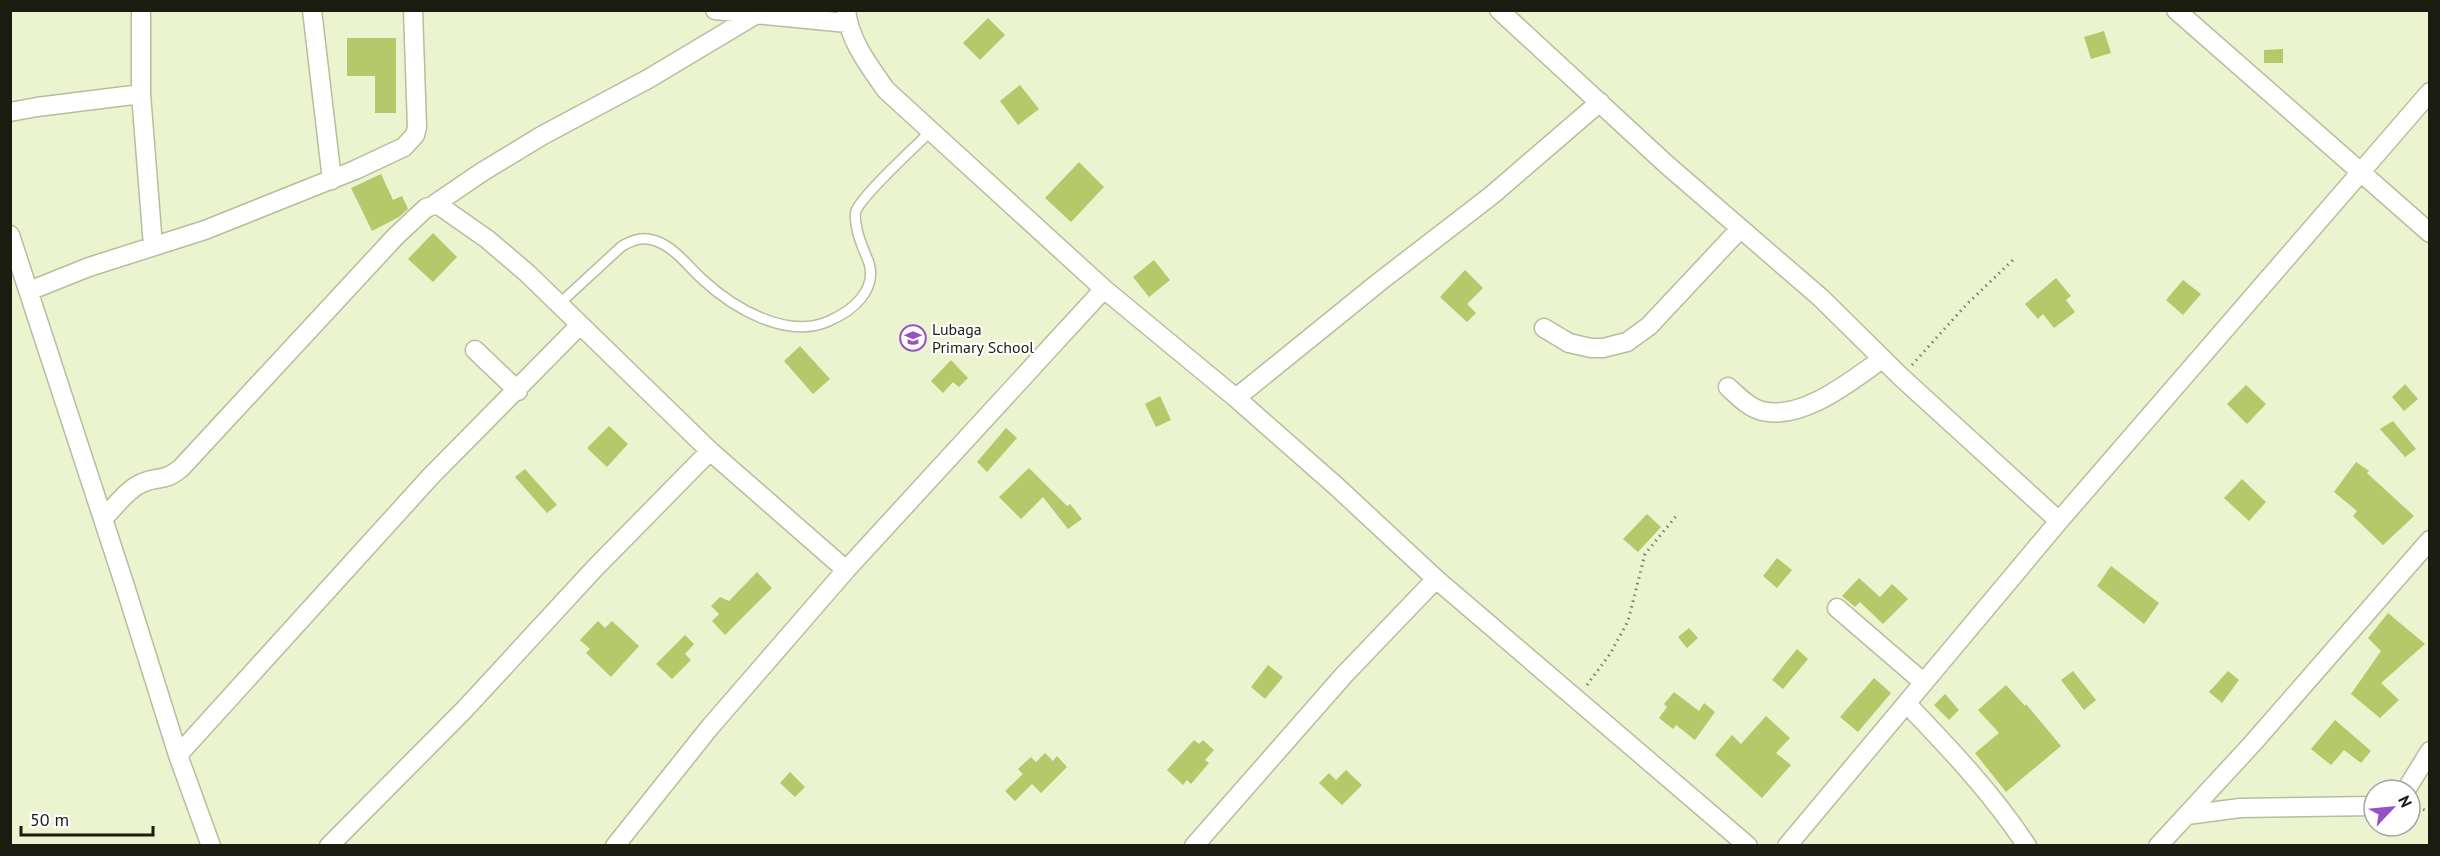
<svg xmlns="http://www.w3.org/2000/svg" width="2440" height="856" font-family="'PT Sans',sans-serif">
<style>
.building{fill:#b7c86a}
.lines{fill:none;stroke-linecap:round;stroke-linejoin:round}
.service-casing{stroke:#b6be9c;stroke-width:12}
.minor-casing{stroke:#b6be9c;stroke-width:21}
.path{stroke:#7b8069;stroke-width:3;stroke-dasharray:1.5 4.5;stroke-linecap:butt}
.service{stroke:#fff;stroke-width:9}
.minor{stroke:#fff;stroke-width:18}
.labels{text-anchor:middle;stroke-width:4.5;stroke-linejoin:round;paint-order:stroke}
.poi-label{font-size:16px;fill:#1a1d10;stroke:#fff;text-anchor:start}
</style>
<rect width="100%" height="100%" fill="#ebf3cf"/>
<!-- building -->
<path class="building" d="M988 18 1005 35 980 60 963 43Z
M2104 31 2111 53 2091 59 2084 37Z
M347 38H396V113H375V76H347Z
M2283 49V63H2264V50Z
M1020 85 1039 109 1018 125 1000 101Z
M1079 162 1104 187 1071 222 1045 198Z
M381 174 393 200 402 196 408 209 399 217 372 231 351 188Z
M433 233 457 257 433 282 408 259Z
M1154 260 1170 280 1149 297 1133 277Z
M1465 270 1483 288 1467 304 1476 313 1467 322 1440 297Z
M2056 278 2071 296 2066 300 2075 312 2054 328 2043 314 2038 319 2025 304Z
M2183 280 2201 294 2183 315 2166 300Z
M800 346 830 379 813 394 784 361Z
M951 360 968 378 959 387 953 382 943 393 931 381Z
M2405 384 2418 399 2404 411 2392 397Z
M2246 385 2266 404 2247 424 2227 404Z
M1160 396 1171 420 1156 427 1145 404Z
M2393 421 2416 449 2405 457 2380 429Z
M609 426 628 444 607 467 587 448Z
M1006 428 1017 438 987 472 977 462Z
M2356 462 2369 471 2367 473 2414 516 2383 545 2353 516 2357 511 2334 492Z
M1029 468 1067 506 1070 504 1082 519 1068 529 1043 497 1021 519 999 497Z
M525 469 557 505 547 513 515 477Z
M2242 479 2266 502 2249 521 2224 498Z
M1647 514 1661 527 1638 552 1623 539Z
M1777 558 1792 570 1777 588 1763 576Z
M2111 566 2159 603 2144 624 2097 586Z
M757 572 772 588 725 635 712 621 719 614 711 606 720 597 729 601Z
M1859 578 1880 597 1892 584 1908 599 1883 624 1860 602 1855 607 1842 596Z
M2388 613 2425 644 2381 683 2399 700 2380 718 2351 694 2381 651 2368 638Z
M598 621 605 628 612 621 639 646 611 677 586 653 590 649 580 640Z
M1689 628 1698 638 1687 648 1678 637Z
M685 635 694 644 685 654 691 660 672 679 656 664Z
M1797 649 1808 659 1783 689 1772 680Z
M1268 665 1283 677 1265 699 1251 687Z
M2073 671 2096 700 2084 710 2061 680Z
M2228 671 2239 680 2222 703 2209 692Z
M1874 678 1891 693 1858 732 1840 717Z
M2006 685 2025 706 2026 704 2061 746 2006 792 1975 753 1999 733 1978 710Z
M1674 692 1699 711 1704 703 1715 712 1695 740 1676 725 1673 729 1659 718 1667 707 1664 704Z
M1945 694 1959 710 1949 720 1934 705Z
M1766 716 1790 738 1776 753 1791 765 1762 798 1715 755 1732 735 1741 744Z
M2335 720 2371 751 2361 763 2344 750 2331 765 2311 749Z
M1194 740 1199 744 1203 740 1214 750 1205 760 1209 763 1191 784 1187 780 1183 785 1167 770Z
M1045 753 1053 761 1057 756 1067 767 1041 793 1032 784 1015 801 1005 791 1023 774 1018 769 1031 757 1036 762Z
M1346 770 1362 785 1342 805 1319 783 1329 773 1336 780Z
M790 772 805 787 795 797 780 783Z"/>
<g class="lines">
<!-- service casing -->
<g class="service-casing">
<path id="service" d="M559 304 622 246C633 240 643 236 656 241 674 247 689 267 702 279 733 308 787 340 829 321 852 311 877 291 869 263 865 252 859 241 857 229 856 223 854 217 856 211 862 195 916 146 931 131"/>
</g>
<!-- minor casing -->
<g class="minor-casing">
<path id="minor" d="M141 10V94L153 246
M312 10 332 180
M715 10 847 23
M846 10C849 40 869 66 886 90L1104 289 1236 398 1336 486 1436 579 1748 846
M1499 10 1666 164 1821 298 1901 377 2059 521
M2176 10 2430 233
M10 112 37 107 141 94
M435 204 482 172 543 135 648 79 755 15
M10 235 124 583 178 755 211 846
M29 291 89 267 205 230 355 170 404 147 415 135 417 127 413 10
M1544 328 1569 343 1591 348H1603L1627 342 1649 326 1740 229
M475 350 518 391
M1728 387C1738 396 1749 408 1762 411 1803 421 1852 380 1882 359
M1236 398 1378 283 1492 195 1600 102
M103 519C114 508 127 489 142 483 159 475 163 483 181 468L396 236 426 208 437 204 487 239 527 273 710 451 846 570
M1837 608 1923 682
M1907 704C1950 749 1992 793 2027 846
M178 755 431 476 580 325
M2406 790 2430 751
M2187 815 2240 808 2374 806
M329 846 465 709 595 568 710 451
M615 846 710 727 846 570 1104 289
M1194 846 1344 675 1436 579
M1787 846 2059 521 2430 92
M2158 846 2253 743 2430 540"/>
</g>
<!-- path -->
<path class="path" d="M1912 365 1966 305 2014 259
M1587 685 1610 654 1628 621 1645 554 1677 515
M2412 805 2430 812"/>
<!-- service -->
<use href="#service" class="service"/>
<!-- minor -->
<use href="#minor" class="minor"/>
</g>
<!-- icons -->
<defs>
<g id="school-ring" transform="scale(1.35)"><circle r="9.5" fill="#fff" stroke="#9651c5" stroke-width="1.5"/><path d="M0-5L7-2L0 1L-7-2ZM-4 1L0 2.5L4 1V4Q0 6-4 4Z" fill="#9651c5"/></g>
</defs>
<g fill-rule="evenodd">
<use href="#school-ring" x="913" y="338"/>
</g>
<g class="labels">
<!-- poi labels -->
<g class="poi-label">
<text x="932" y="335">Lubaga<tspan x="932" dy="18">Primary School</tspan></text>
</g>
</g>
<!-- border -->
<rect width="2440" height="856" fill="none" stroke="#1a1d10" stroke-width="24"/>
<!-- north arrow -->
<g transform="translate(2392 808) rotate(64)"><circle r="28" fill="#ffffff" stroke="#a3a59f" stroke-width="1.5"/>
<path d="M0-4.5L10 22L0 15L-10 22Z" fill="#9651c5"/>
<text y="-9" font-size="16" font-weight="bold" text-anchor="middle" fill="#1a1d10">N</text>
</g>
<!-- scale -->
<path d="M21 826v9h132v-9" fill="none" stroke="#1a1d10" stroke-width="3"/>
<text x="30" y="826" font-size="18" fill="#1a1d10" stroke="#ffffff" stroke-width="4.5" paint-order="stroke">50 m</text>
</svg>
